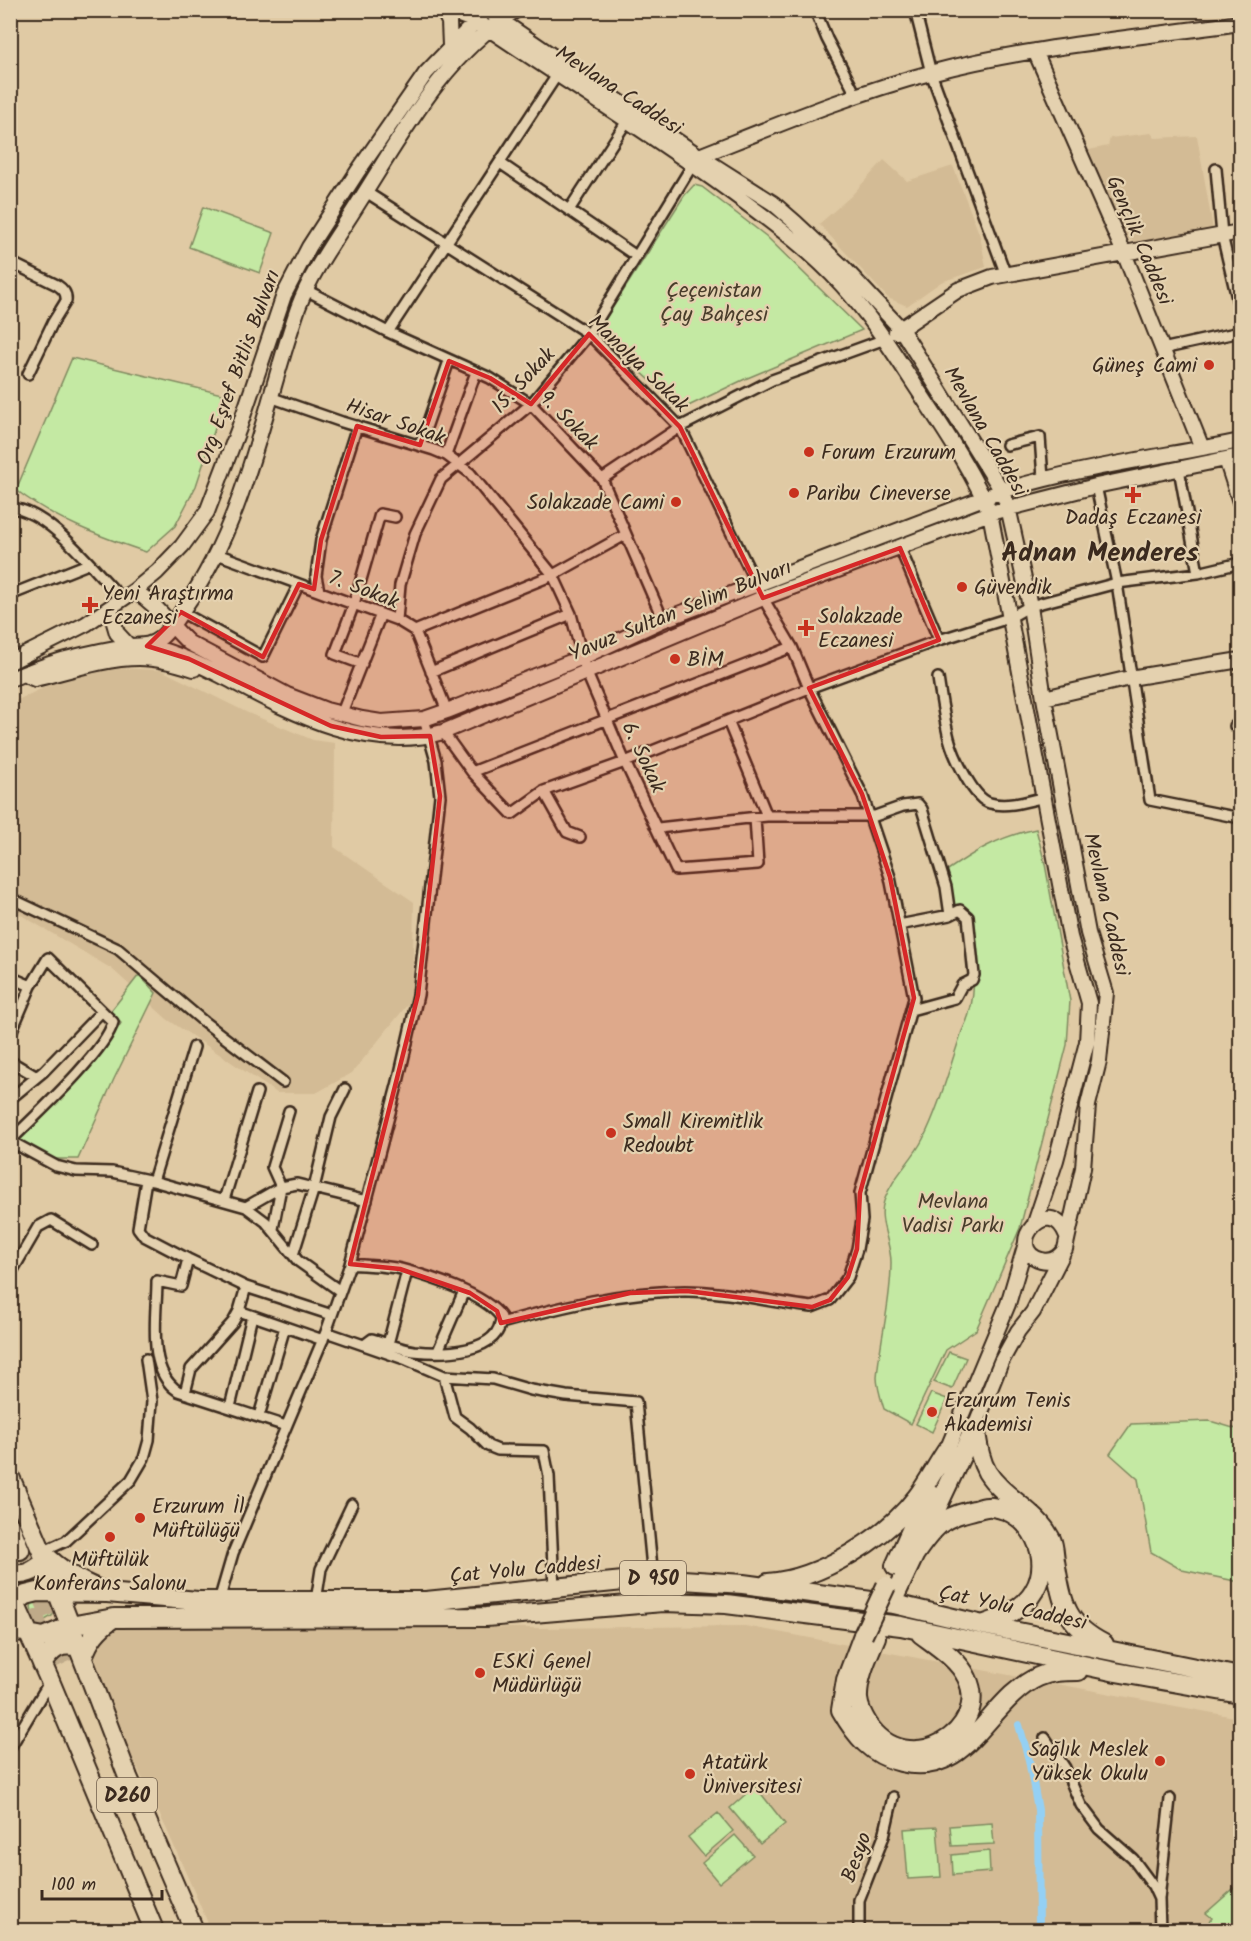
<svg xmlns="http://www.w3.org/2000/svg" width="1251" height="1941" font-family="Kalam,sans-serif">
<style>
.built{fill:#d3bb95}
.green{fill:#c4e9a3;stroke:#808a60;stroke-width:1.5}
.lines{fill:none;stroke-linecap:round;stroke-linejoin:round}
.canal{stroke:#94d0f4;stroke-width:8}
.highway-tunnel{stroke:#bfaa89;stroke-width:18;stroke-dasharray:18 9;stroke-linecap:butt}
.street-casing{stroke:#3b2a1e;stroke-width:14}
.secondary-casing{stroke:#3b2a1e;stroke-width:18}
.highway-casing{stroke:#3b2a1e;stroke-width:22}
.street{stroke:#e4d1af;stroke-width:9}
.secondary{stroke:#e4d1af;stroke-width:14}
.highway{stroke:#e4d1af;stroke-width:18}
.highway-bridge-casing{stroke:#3b2a1e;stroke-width:22;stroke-linecap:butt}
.highway-bridge{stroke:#e4d1af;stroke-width:18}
.marked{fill:#d62828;fill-opacity:0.2;stroke:#d62828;stroke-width:4.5;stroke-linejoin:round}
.poi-dot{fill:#c8321e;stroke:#e4d1af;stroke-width:2}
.labels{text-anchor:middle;stroke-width:4.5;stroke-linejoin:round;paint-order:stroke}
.shield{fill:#e4d1af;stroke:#6e5c4a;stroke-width:1.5}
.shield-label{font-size:20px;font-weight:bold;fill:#3b2a1e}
.street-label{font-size:21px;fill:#3b2a1e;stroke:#e4d1af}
.park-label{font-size:21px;fill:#493d2b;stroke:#e4d1af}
.poi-label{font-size:21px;fill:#3b2a1e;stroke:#e4d1af;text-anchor:start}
.district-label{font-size:27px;font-weight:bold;fill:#3b2a1e;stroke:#e4d1af}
</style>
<rect width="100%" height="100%" fill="#e0caa4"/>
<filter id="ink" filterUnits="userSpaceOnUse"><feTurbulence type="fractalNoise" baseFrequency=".0167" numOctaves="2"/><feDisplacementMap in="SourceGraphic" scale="12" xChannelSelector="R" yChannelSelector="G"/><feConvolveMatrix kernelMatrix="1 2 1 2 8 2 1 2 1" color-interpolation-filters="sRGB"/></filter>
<g filter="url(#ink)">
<!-- built -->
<path class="built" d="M1151 133 1155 138 1197 136 1213 229 1135 242 1125 237 1089 150 1108 146 1110 138Z
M884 160 907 181 953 166 980 236 986 267 941 282 907 306 888 298 819 224 851 196Z
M111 668 161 670 248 713 313 740 335 743 334 847 414 902 412 999 352 1073 316 1093H277L167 1019 112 969 11 909V703L60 680Z
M117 1624 536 1628 745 1626 1240 1718V1930H211L167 1830 88 1664 98 1637Z"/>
<!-- green -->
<path class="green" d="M694 185 702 187 766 236 862 330 745 379 682 409 597 332 684 196Z
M203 207 274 233 260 273 189 247Z
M72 358 226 395 196 486 175 526 146 552C98 536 56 520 16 490Z
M1036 829 1045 864 1070 1001 1067 1045 1020 1228 976 1330 946 1350 911 1424 884 1409C881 1399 877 1387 877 1377 880 1339 891 1303 891 1264 892 1244 877 1221 884 1201 892 1177 912 1161 923 1139 939 1108 950 1066 962 1031 982 994 971 952 967 912L957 904 949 907 942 874C974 852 997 837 1036 829Z
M139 975 156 993 114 1079 78 1159H52L31 1148 18 1138 78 1080 116 1031 121 1023 110 1012Z
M949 1352 966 1358 952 1389 934 1382Z
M931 1393 947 1399 932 1432 916 1424Z
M1210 1421 1240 1430V1582L1182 1570 1151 1552 1138 1479 1110 1454 1131 1424Z
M48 1596 56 1609 52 1616 45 1620C34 1619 28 1611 33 1600Z
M755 1786 785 1824 760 1844 730 1808Z
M718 1813 733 1831 704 1856 688 1837Z
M992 1823 994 1844 952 1846 950 1826Z
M937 1827 941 1877 908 1879 904 1829Z
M735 1835 753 1855 719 1883 702 1863Z
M989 1851 990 1872 953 1875 952 1855Z
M1240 1883V1930H1202L1212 1918 1206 1913Z"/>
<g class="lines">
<!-- canal -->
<path class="canal" d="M1019 1725 1029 1760 1038 1810 1039 1930"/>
<!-- highway-tunnel -->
<path class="highway-tunnel" d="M20 1550 71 1660
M10 1562 57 1667"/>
<!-- street casing -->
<g class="street-casing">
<path id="street" d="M815 10 827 39 856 95
M915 10 931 73 1006 275
M500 163 636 256
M1216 169 1222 235 1240 311
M366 192 589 334 680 427 763 598 792 647 809 688 862 794 890 877 914 998 860 1193 862 1220 857 1249 848 1277 830 1300 812 1307C770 1302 727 1291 685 1291 622 1291 561 1307 501 1323
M569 210 627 121
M10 262 57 285C63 289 67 293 66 301L53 322 28 374
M306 290 388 332 490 378 531 404 602 479 663 620
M388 332 557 75
M1162 349 1240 332
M270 397 342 422 434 450 446 455 470 473 553 575 571 614 586 671 625 762 676 870 758 864 755 818
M420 445 449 361
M1007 445 1040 437 1043 478
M446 455 476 372
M1179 469 1198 573
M602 479 680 427 772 380 885 339
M1096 486 1117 583 1150 800 1240 818
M10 508C46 509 89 564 113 589L121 600
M900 548 939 640
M217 554 397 620 415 631 447 711
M319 591 316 576 321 540 357 426
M10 595 88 564
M181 612 263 657 299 584
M397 620 400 585 415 534 441 479 531 404 589 334 693 164
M415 631 553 575 625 535
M362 664 335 654 354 604 380 514 395 517
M431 672 571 614
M938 678C941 698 944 718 949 738 953 754 973 799 990 803 1007 808 1028 801 1045 797
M341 715 381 614
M728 721 767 816
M1235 726H1240
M443 732 472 772 512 814 544 791 625 762 809 688 939 640 1009 618 1030 606 1117 583 1198 573 1240 563
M472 772 792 647
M544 791 567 832 580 837
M658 828 767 816H875L903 806 918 804 922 809 946 887 950 915
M10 898 118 949 203 1021 283 1082
M899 925 950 915 960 910 968 917 974 975 972 980 962 985 955 998 911 1010
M10 977 31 986
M10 1035 31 986 48 958 113 1022C106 1051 34 1117 10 1141L56 1166 76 1171 112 1172 153 1181 246 1207 266 1222 298 1261 340 1291
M10 1061 37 1077
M10 1099 44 1071 101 1012
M146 1180 138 1228 144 1236 188 1259 246 1287 332 1315
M153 1181 194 1047
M224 1200 257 1092
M246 1207 281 1187 297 1184 367 1201
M273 1229 281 1187 272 1167 289 1111
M293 1255 314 1188 331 1117 345 1089
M188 1259 181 1286 157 1281C157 1315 146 1370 178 1391L286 1426
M350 1264C366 1266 385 1265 401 1269 428 1276 485 1294 501 1317 501 1354 441 1354 414 1351 400 1349 386 1343 372 1339L364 1345
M10 1275 38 1227 51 1220 92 1245
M239 1311 323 1340
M326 1332 407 1360 444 1376 455 1417 470 1428 488 1446 498 1450 544 1451 549 1476 554 1589
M388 1344 407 1271
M438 1351 464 1291
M444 1376 493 1379 531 1390 566 1396 636 1402 653 1578
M185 1393 191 1369 233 1322 239 1311 246 1287
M230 1407 252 1316
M259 1416 285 1327
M42 1552 66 1541 131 1480 144 1458 149 1440 152 1401 146 1359
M219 1601 233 1553 326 1332 350 1264 398 1082 418 995 440 796 436 761 424 719
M316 1601 321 1569 352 1504
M1045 1738 1065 1768 1081 1805 1099 1829 1133 1859 1153 1886 1159 1899
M10 1748 50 1681
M859 1930V1900L884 1836 893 1797
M1160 1930 1159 1899 1170 1799"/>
</g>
<!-- secondary casing -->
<g class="secondary-casing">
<path id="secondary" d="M443 10 449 22 450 46
M446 10 475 21 489 29C573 86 660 139 742 200 777 226 812 252 842 285 874 320 898 360 924 399 948 436 973 473 990 513L1070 937 1089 1003 1087 1042 1056 1160 1035 1223
M489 10 500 20 699 156 773 203 796 223 843 267 901 329 1002 491 1008 507 1030 606 1044 698 1088 933 1106 993 1099 1061 1088 1105 1083 1168 1065 1249C1060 1257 1052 1263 1041 1260 1002 1249 1049 1190 1067 1236
M1035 51 1124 253 1202 448
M696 159 699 156C775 126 851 94 930 73 1032 46 1137 38 1240 23
M896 332 958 290 992 277 1240 232
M1226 459 1240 502
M134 591 157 572 182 546 207 512 239 428 284 295 309 247 358 171 426 73 481 16
M110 609 117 633 129 646
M147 646C179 653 204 667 232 681 295 715 370 753 443 732L763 598 990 513 1096 486 1240 456
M10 662 86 624 134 591C159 605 169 625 189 643L287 695 326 710 362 719 381 722 424 719 447 711 583 657 663 620 1002 491C1080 467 1161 457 1240 441
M28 676 35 679C68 671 105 658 139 658 158 658 176 663 194 669
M10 679C29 672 47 664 66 659 86 654 108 649 128 646 140 645 149 647 159 639 169 632 177 618 184 608 247 519 263 409 298 308 312 270 338 236 359 202 403 133 445 54 516 10
M1044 698 1130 678 1240 660
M975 1427 1001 1362 1018 1331 1033 1312 1062 1255
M947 1450 1008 1304 1026 1243
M10 1633 28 1634"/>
</g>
<!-- highway casing -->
<g class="highway-casing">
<path id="highway" d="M975 1427C978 1443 979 1458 987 1472 1003 1498 1036 1510 1051 1539 1054 1545 1054 1554 1055 1561 1062 1601 1064 1624 1104 1644
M10 1477 42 1552 128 1777 194 1930
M10 1526 20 1550
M43 1553C60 1570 80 1582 102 1591
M911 1560C919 1548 928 1534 940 1524 950 1516 962 1513 974 1510 979 1509 986 1506 992 1507 1031 1511 1054 1558 1034 1591 1024 1609 1003 1618 985 1624
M895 1566 928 1492
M10 1573C25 1577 34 1571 46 1561
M768 1583C820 1579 886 1538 917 1497 928 1482 937 1465 947 1450
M10 1592 50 1681 154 1930
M896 1594 975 1427
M15 1603 26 1595 38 1592 107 1593 198 1601H426L653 1578 743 1584 894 1604 983 1625 1240 1677
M28 1634 44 1637 70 1626 114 1618 486 1617 663 1602 726 1604 901 1626 1116 1672 1240 1694
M863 1635 846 1680 841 1710C856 1736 871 1755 901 1762 969 1779 987 1700 1038 1677 1051 1671 1063 1671 1078 1671
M876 1637C868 1656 857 1678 858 1699 859 1709 863 1716 868 1724 908 1784 992 1729 967 1678 958 1659 937 1646 921 1634
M83 1657C89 1640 97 1629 112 1619
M42 1664C52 1649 60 1642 78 1647"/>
</g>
<!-- street -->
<use href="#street" class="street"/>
<!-- secondary -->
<use href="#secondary" class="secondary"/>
<!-- highway -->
<use href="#highway" class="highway"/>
<!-- highway-bridge casing -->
<g class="highway-bridge-casing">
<path id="highway-bridge" d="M863 1635 886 1586"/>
</g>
<!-- highway-bridge -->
<use href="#highway-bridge" class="highway-bridge"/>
</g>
</g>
<!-- marked area -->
<path class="marked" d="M589 334 680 427 763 598 900 548 939 640 809 688 862 794 890 877 914 998 860 1193 857 1249 848 1277 830 1300 812 1307 687 1291 630 1293 501 1323 497 1311 470 1293 400 1269 350 1264 418 995 440 796 430 736 381 737 331 726 189 659 147 646 181 612 263 657 299 584 314 589 321 540 357 426 420 445 449 361 490 378 531 404Z"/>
<!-- markers -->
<g class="poi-dot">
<circle cx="1209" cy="365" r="6"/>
<circle cx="809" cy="452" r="6"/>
<circle cx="794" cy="493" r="6"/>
<path d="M1130 486h6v6h6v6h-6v6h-6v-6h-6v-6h6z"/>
<circle cx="676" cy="502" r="6"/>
<circle cx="962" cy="587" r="6"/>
<path d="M87 596h6v6h6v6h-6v6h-6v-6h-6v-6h6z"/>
<path d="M803 619h6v6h6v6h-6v6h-6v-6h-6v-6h6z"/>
<circle cx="675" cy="659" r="6"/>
<circle cx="611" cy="1133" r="6"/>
<circle cx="932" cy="1412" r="6"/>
<circle cx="140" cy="1518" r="6"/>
<circle cx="110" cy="1537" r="6"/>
<circle cx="480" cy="1673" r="6"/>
<circle cx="1160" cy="1761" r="6"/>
<circle cx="690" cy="1774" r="6"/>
</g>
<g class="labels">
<!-- shield labels -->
<g class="shield">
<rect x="620" y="1561" width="66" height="34" rx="4.5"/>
<rect x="97" y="1778" width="60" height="34" rx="4.5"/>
</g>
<g class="shield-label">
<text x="653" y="1585">D 950</text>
<text x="127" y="1802">D260</text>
</g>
<!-- street labels -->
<g class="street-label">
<text transform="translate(619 90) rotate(33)" y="7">Mevlana Caddesi</text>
<text transform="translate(1140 240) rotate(67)" y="7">Gençlik Caddesi</text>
<text transform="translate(639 363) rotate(44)" y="7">Manolya Sokak</text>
<text transform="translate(238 367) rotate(-70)" y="7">Org Eşref Bitlis Bulvarı</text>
<text transform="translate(523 380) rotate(-47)" y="7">15. Sokak</text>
<text transform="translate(569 420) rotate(45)" y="7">9. Sokak</text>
<text transform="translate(396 421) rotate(19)" y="7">Hisar Sokak</text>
<text transform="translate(986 431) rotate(60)" y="7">Mevlana Caddesi</text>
<text transform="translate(364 589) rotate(21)" y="7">7. Sokak</text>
<text transform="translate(680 610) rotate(-22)" y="7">Yavuz Sultan Selim Bulvarı</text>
<text transform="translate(644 757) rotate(65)" y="7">6. Sokak</text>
<text transform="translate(1107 904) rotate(77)" y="7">Mevlana Caddesi</text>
<text transform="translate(525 1569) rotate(-5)" y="7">Çat Yolu Caddesi</text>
<text transform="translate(1013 1607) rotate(12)" y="7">Çat Yolu Caddesi</text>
<text transform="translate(856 1857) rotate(-70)" y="7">Besyo</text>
</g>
<!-- park labels -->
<g class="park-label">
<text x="714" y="297">Çeçenistan<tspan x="714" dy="24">Çay Bahçesi</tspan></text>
<text x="953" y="1208">Mevlana<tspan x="953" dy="24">Vadisi Parkı</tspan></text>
</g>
<!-- poi labels -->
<g class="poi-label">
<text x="1197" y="372" text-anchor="end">Güneş Cami</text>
<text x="821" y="459">Forum Erzurum</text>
<text x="806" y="500">Paribu Cineverse</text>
<text x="664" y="509" text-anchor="end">Solakzade Cami</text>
<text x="1133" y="524" text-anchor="middle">Dadaş Eczanesi</text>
<text x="974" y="594">Güvendik</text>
<text x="102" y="600">Yeni Araştırma<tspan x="102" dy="24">Eczanesi</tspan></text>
<text x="818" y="623">Solakzade<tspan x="818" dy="24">Eczanesi</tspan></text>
<text x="687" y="666">BİM</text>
<text x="623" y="1128">Small Kiremitlik<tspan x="623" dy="24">Redoubt</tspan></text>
<text x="944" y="1407">Erzurum Tenis<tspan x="944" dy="24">Akademisi</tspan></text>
<text x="152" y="1513">Erzurum İl<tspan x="152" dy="24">Müftülüğü</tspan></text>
<text x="110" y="1566" text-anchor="middle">Müftülük<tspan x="110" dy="24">Konferans Salonu</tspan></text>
<text x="492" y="1668">ESKİ Genel<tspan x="492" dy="24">Müdürlüğü</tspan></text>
<text x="1148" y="1756" text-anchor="end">Sağlık Meslek<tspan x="1148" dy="24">Yüksek Okulu</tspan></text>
<text x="702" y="1769">Atatürk<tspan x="702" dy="24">Üniversitesi</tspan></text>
</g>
<!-- district labels -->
<g class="district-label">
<text x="1100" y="561">Adnan Menderes</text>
</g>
</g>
<!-- margin -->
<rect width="1251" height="1941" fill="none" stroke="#e4d1af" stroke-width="36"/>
<rect x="18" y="18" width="1215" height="1905" fill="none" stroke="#3b2a1e" stroke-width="2" filter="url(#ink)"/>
<!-- scale -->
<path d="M42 1890v9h120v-9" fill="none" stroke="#3b2a1e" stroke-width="3"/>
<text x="51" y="1890" font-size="18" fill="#3b2a1e" stroke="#e4d1af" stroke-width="4.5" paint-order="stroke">100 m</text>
</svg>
